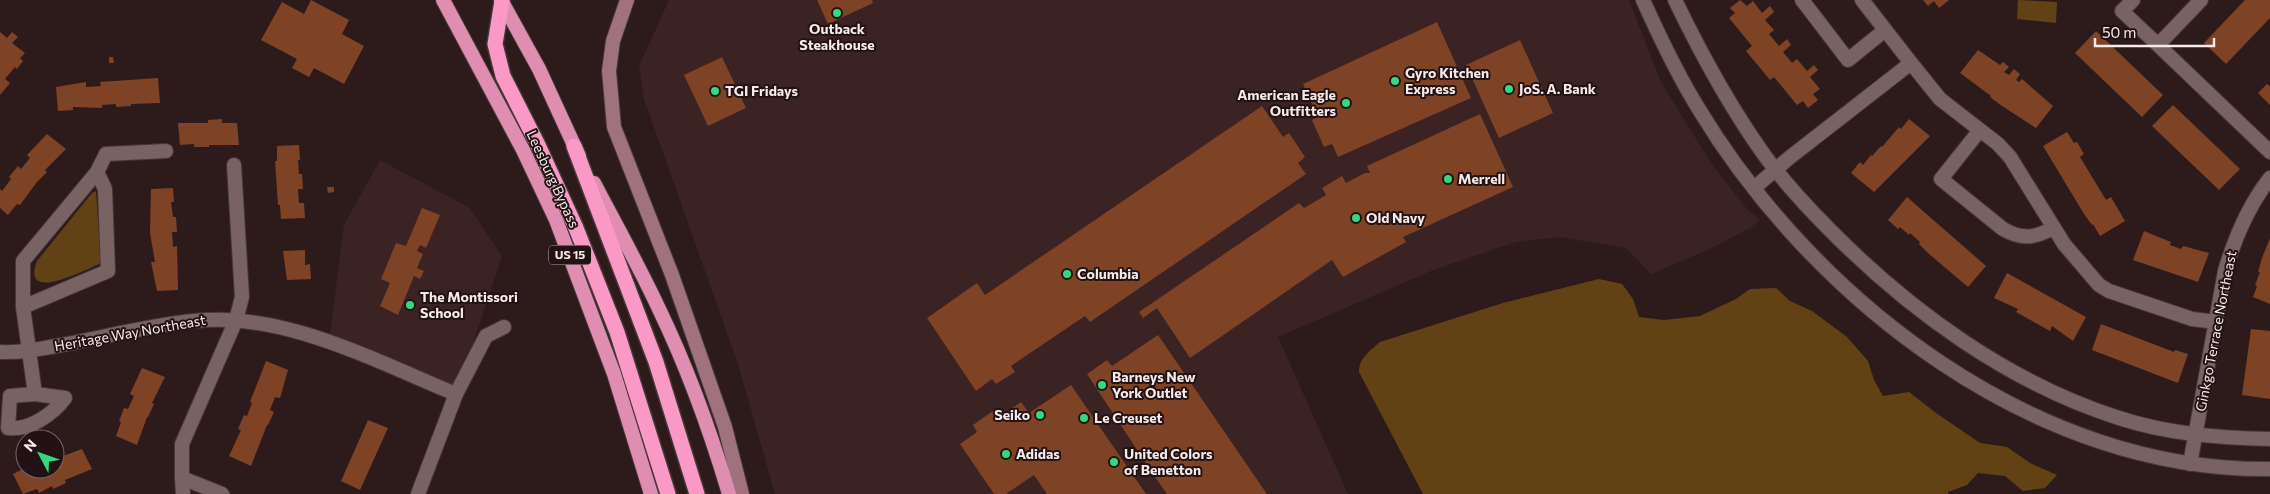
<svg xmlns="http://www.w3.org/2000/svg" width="2270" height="494" font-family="Commissioner,sans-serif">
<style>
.built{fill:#3b2223}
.green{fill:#624215}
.building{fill:#7e4225}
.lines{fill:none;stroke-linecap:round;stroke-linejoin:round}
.minor-casing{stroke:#473838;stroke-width:16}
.tertiary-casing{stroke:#473838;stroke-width:16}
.secondary-casing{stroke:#473838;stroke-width:16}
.trunk-casing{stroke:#473838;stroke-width:16}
.motorway-casing{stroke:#473838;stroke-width:18}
.minor{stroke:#796262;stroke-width:14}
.tertiary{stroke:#796262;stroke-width:14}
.secondary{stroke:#a07280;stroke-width:14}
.trunk{stroke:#e08db2;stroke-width:14}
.motorway{stroke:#fa98c6;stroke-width:15}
.poi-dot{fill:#35d881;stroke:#231213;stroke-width:2}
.labels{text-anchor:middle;stroke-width:4;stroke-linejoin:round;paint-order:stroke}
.shield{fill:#231213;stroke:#b7a9aa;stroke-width:1}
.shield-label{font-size:12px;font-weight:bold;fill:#f7eaea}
.poi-label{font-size:14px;font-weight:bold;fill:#f7eaea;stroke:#231213;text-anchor:start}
.street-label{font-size:14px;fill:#f7eaea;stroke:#231213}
</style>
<rect width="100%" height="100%" fill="#2d1b1c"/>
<!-- built -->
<path class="built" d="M669 0H1629L1661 82 1711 163 1747 209 1760 220 1750 228 1714 247 1651 274 1626 248 1559 237 1516 242 1433 270 1278 337 1348 494H775L738 364 644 99 639 66Z
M380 160 470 208 502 256 456 394 329 342 344 225Z"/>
<!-- green -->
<path class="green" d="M2018 0 2057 2 2056 23 2017 19Z
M96 191 101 263C87 269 20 305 37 261L92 193Z
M1599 279 1622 284 1633 299 1639 317 1664 320 1700 316 1736 299 1750 289 1776 288 1790 301 1812 311 1847 337 1868 361 1874 380 1883 396 1909 392 1936 413 1980 443 2007 447 2030 463 2057 475 2045 488 2023 491 2005 476 1978 473 1967 485 1948 492V494H1423L1359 372C1359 358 1370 351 1380 342L1503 303Z"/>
<!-- building -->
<path class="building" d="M311 0 349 20 342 34 364 46 344 84 314 68 309 77 292 68 297 59 261 40 282 2 304 14Z
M817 0H872L873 3 828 24Z
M1740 0 1747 6 1753 1 1762 13 1770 6 1774 12 1765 20 1774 30 1769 34 1779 46 1787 39 1791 45 1783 52 1792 63 1797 59 1807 71 1814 65 1818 70 1810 77 1820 89 1813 94 1818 100 1808 108 1803 101 1797 105 1774 77 1770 80 1746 51 1752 46 1729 18 1735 13 1730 8Z
M1923 0H1949L1939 8 1934 1 1928 6Z
M2245 0H2270V18L2226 64 2204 43Z
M1437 22 1471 98 1338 157 1332 144 1324 147 1312 120 1318 117 1303 84Z
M2096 31 2163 95 2142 117 2075 53Z
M0 32 7 38 12 32 18 37 12 43 25 53 20 58 23 61 17 69 15 67 5 79 10 83 0 95Z
M1520 40 1553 113 1499 138 1466 65Z
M1978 50 2000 65 2003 62 2009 67 2004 72 2009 75 2014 69 2020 74 2016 80 2019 82 2022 79 2053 106 2036 128 2002 106 1990 97 1991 96 1960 73Z
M109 57H113L114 63H109Z
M722 57 746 108 708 126 684 75Z
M158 78 160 103 131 104V106L116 107V104L102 105V108L73 107V110L58 111 56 87 86 82V87L101 86 100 82Z
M2267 84 2270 86V105L2258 93Z
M2173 105 2240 169 2219 190 2152 126Z
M1262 106 1283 137 1289 133 1305 157 1298 163 1306 174 1090 322 1085 316 1011 366 1015 372 996 384 992 379 976 391 927 318 977 283 985 295Z
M1480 114 1513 187 1403 237 1406 242 1343 277 1332 260 1190 358 1157 308 1143 318 1139 312 1299 203 1304 208 1326 195 1322 188 1342 176 1346 183 1365 173H1370L1367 166Z
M222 119V123H237L239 145H209V147H194V144L180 145 178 123H208V120Z
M1909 119 1930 136 1874 192 1851 173 1860 162 1863 165 1871 155 1872 156 1881 146 1882 147 1899 127 1901 129Z
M2067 132 2074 143 2077 142 2084 154 2080 157 2106 200 2111 197 2125 221 2100 236 2093 224 2092 225 2084 214 2043 146Z
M47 134 66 149 45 170 47 172 37 182 20 205 17 204 8 215 0 208V189L2 191 11 179 9 177 18 166 21 169 30 158 27 155Z
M299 145 300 160H298L299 174H302L303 189H298L299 203H304L305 218 281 219 280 205H278L275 161H277V146Z
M327 187H334V192L328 193Z
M173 188 174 202H171L173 217H176L177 232H172L173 247 177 246 178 290 157 291 151 262H155L150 233 151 189Z
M1907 197 1986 266 1968 287 1929 254 1919 244 1920 242 1910 233 1909 235 1900 227 1898 229 1888 220Z
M422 208 440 215 426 248 420 245 417 251 423 254 417 268 424 271 420 279 414 276 398 315 380 306 390 283 381 279 396 243 406 246Z
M2144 231 2171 242 2170 245 2181 249 2183 246 2209 253 2198 282 2133 260Z
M2270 238V304L2253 297 2257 286 2255 285 2260 272H2258L2262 258Z
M305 250V265L310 264 311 279 287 280 283 251Z
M2007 273 2086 317 2073 341 2052 326 2050 331 2016 312 2018 309 1994 298Z
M2101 324 2174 352 2175 350 2188 354 2178 383 2092 350Z
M2251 329 2270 331V399L2242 395Z
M1158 335 1267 494H1167L1153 474 1087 374 1107 360 1112 366Z
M266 361 288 370 280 398 275 397 270 410 274 412 268 425H267L251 466 229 456 241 430 238 429 244 415 247 416 252 403 250 402Z
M142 368 165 377 152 403 154 404 148 417H147L137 445 116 436 121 422 119 421 124 408 128 409 134 396 130 394Z
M1071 385 1146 494H1047L1034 475 1006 494H994L960 444 977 432 973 425 993 411 998 418 1021 402 1029 413Z
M368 420 388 428 360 490 341 481Z
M82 449 92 469 65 480 66 483 53 489 52 486 39 493 37 489 23 494 13 474 25 468 28 470 55 469V459Z"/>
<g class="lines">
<!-- minor casing -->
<g class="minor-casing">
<path id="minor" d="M1802 0 1848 60 1885 30
M2133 0 2122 11 2158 45 2201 0
M2158 45 2270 152
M1911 63 1940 99 1998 144 2010 157 2064 244 2099 285 2109 291 2192 319 2216 322
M1980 130 1941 179 2003 229C2022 240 2035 238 2053 228
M1754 188 1789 158 1911 63 1862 0
M23 307 108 271 105 189 97 172
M35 394 23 307V261L97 172 106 154 166 151
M35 394 65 398C53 414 29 431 8 428L10 396Z
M456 394 486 336 504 327
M2190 464 2225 271C2235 237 2248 206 2270 178
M182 478V444L236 320 242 297 234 165
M183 494 182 478 222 494"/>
</g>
<!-- tertiary casing -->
<g class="tertiary-casing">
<path id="tertiary" d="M1643 0C1660 38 1678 76 1700 111 1817 303 2037 472 2270 469
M1675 0C1702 56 1729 106 1765 156 1784 182 1807 207 1830 230 1910 311 2009 383 2119 418 2168 434 2219 438 2270 439
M0 352C23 353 45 348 67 344 109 336 152 325 194 321 283 311 375 361 456 394L418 494"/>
</g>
<!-- secondary casing -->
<g class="secondary-casing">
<path id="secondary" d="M627 0 613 41 609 71 614 127 672 275 725 427 742 494"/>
</g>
<!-- trunk casing -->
<g class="trunk-casing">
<path id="trunk" d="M443 0 523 150 556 220 614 374 651 494
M501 0 539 69 579 156
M594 183C616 225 639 266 659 309 688 369 710 430 729 494"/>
</g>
<!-- motorway casing -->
<g class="motorway-casing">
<path id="motorway" d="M502 1 495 44 503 76 537 143 576 228 617 332 668 494
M574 146 656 362 697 494"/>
</g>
<!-- minor -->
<use href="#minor" class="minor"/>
<!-- tertiary -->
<use href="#tertiary" class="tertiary"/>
<!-- secondary -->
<use href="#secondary" class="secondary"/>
<!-- trunk -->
<use href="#trunk" class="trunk"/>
<!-- motorway -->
<use href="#motorway" class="motorway"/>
</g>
<!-- markers -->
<g class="poi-dot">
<circle cx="837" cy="13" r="5"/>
<circle cx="1395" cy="81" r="5"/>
<circle cx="1509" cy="89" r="5"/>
<circle cx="715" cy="91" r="5"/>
<circle cx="1346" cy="103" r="5"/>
<circle cx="1448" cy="179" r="5"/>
<circle cx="1356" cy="218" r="5"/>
<circle cx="1067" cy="274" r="5"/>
<circle cx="410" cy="305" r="5"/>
<circle cx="1102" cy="385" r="5"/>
<circle cx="1040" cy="415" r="5"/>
<circle cx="1084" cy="418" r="5"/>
<circle cx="1006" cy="454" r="5"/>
<circle cx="1114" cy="462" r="5"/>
</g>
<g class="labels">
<!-- shield labels -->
<rect class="shield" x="549" y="245.5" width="42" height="19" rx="4"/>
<g class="shield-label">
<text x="570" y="259">US 15</text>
</g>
<!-- poi labels -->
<g class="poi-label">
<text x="837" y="34" text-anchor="middle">Outback<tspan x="837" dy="16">Steakhouse</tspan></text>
<text x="1405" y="78">Gyro Kitchen<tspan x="1405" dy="16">Express</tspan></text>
<text x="1519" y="94">JoS. A. Bank</text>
<text x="725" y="96">TGI Fridays</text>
<text x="1336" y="100" text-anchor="end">American Eagle<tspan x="1336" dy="16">Outfitters</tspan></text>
<text x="1458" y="184">Merrell</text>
<text x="1366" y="223">Old Navy</text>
<text x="1077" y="279">Columbia</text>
<text x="420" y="302">The Montissori<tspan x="420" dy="16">School</tspan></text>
<text x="1112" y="382">Barneys New<tspan x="1112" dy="16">York Outlet</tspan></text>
<text x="1030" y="420" text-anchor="end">Seiko</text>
<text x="1094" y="423">Le Creuset</text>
<text x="1016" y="459">Adidas</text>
<text x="1124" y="459">United Colors<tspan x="1124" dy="16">of Benetton</tspan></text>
</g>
<!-- street labels -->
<g class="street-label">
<text transform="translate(553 179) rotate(65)" y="5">Leesburg Bypass</text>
<text transform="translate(2216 331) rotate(-79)" y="5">Ginkgo Terrace Northeast</text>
<text transform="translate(130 333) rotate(-10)" y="5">Heritage Way Northeast</text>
</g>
</g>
<!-- north arrow -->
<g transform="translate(40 454) rotate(311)"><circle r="24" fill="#231213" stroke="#786869"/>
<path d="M0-4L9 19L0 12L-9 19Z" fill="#35d881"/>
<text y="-8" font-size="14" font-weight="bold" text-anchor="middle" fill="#f7eaea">N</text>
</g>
<!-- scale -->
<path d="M2095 38v8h119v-8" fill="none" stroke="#f7eaea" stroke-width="2.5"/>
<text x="2102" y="38" font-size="15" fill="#f7eaea" stroke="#231213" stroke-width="4" paint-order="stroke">50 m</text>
</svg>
